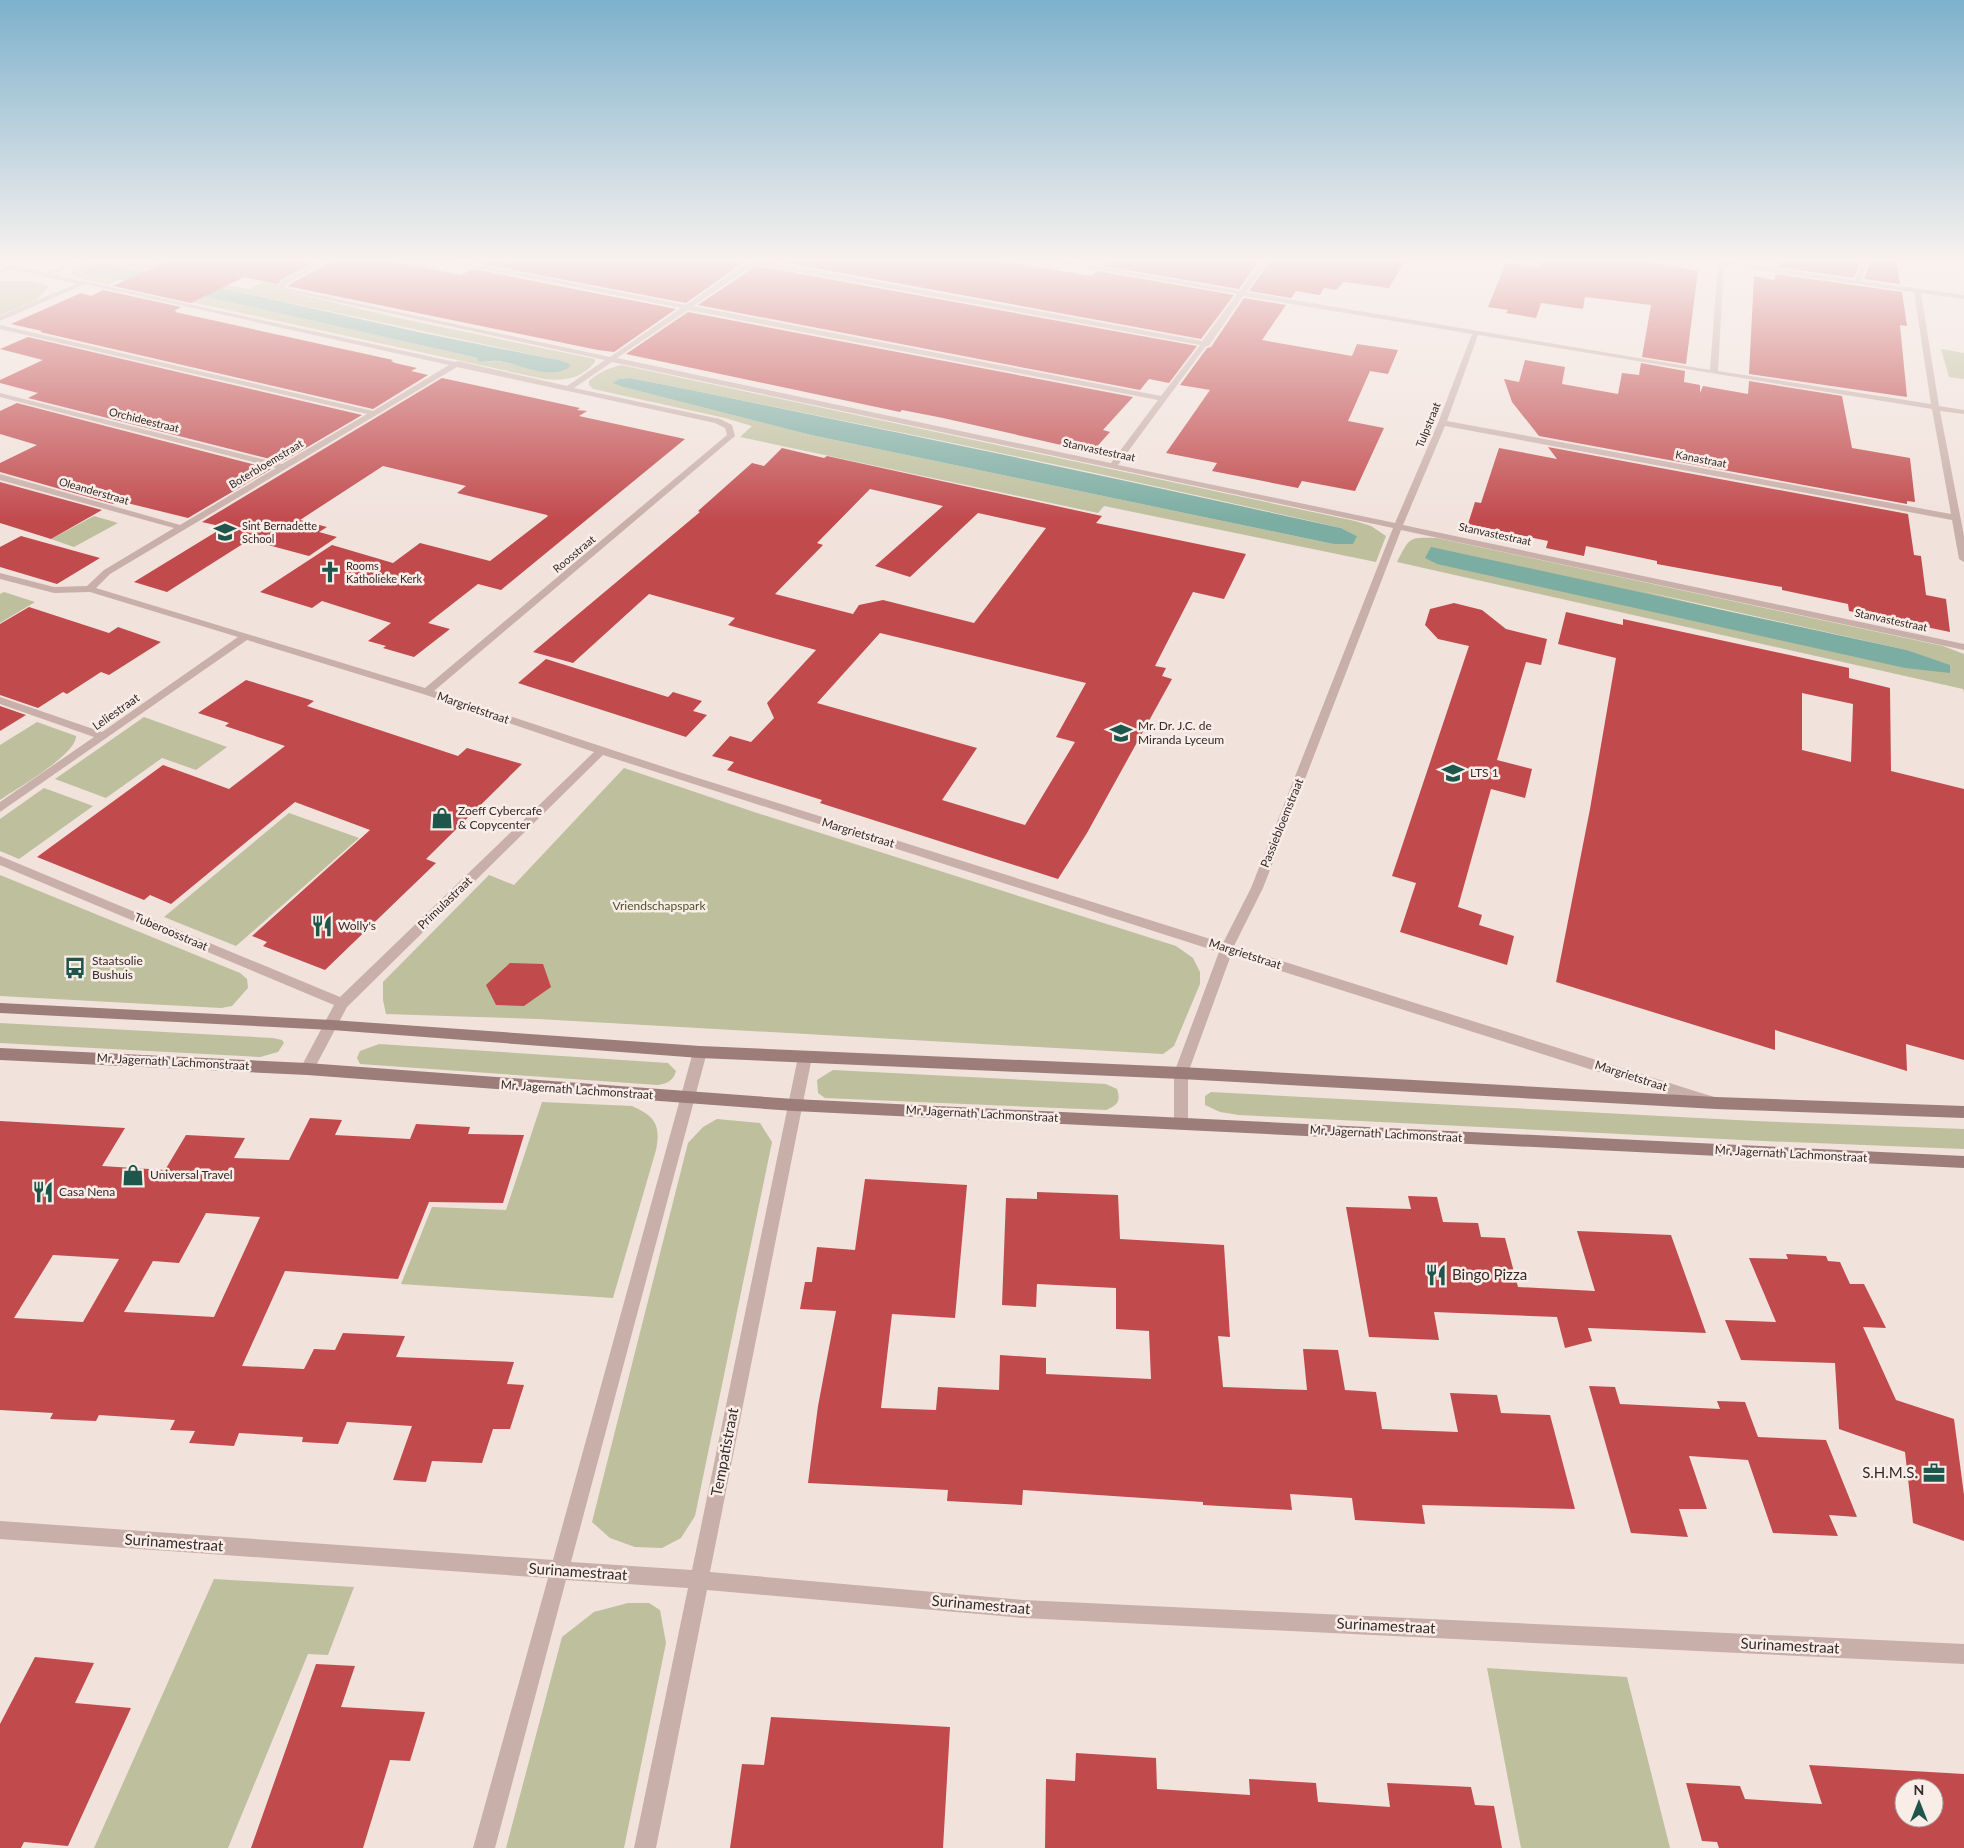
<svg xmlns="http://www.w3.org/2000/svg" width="1964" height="1848" font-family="Lato,sans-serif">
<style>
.green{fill:#bdbf9d;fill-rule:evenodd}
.water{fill:#7cada2}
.building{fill:#c14a4d;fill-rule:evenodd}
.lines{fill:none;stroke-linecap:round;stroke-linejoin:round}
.minor{fill:#c9afa9;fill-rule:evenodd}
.tertiary{fill:#c9afa9;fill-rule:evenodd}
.secondary{fill:#9c7d7a;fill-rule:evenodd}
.labels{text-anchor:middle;stroke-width:5;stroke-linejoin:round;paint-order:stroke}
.far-street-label{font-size:11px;fill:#362928;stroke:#f9ede8}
.far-poi-label{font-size:11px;fill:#362928;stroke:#f9ede8;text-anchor:start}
.street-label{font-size:12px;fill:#362928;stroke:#f9ede8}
.poi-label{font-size:12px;fill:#362928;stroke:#f9ede8;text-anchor:start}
.park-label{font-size:12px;fill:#4f532d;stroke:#f9ede8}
.near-poi-label{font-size:15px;fill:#362928;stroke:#f9ede8;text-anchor:start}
.near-street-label{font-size:15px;fill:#362928;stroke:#f9ede8}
</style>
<rect width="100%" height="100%" fill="#f1e2dc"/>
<!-- green -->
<path class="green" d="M85 262H160L144 270 249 289 306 262H319L280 282 277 289 403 319 595 359V362C581 379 565 381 544 379L191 302 159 286 478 358 483 362 497 361 553 372 558 360 119 266 98 263 99 277 119 279 108 285 70 276 74 269Z
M0 281H32L49 286 37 300 0 315Z
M1941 349 1964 353V379L1949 377Z
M621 365 1355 521 1371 526 1386 536 1376 562 1104 506 1098 513 740 437 752 426 725 418 593 389 589 385V381C598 373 608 368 621 365ZM630 378C868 425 1105 473 1341 528L1357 536 1333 544 811 435 623 387 619 379Z
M94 516 118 523 74 547 51 539Z
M1437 538 1943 646 1964 654V692L1963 689 1397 562C1410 537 1408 537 1437 538ZM1638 590 1907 650 1949 665Z
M4 592 35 602 0 623V594Z
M144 717 227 747 196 770 162 758 106 798 55 779Z
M37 722 76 736C77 754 16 789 0 800V745Z
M624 768 754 812 1176 946 1193 958 1200 972V984L1174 1046 1163 1054 538 1019 386 1014 383 1000V982L489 875 514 885Z
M44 788 93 806 19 859 0 851V819Z
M289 813 359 838 236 946 164 917Z
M0 875 240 973 247 979 248 988 232 1006 221 1008 0 996Z
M0 1023 273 1038 282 1040 284 1043 278 1052 260 1057 0 1043Z
M379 1044 668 1063 676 1071C673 1081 668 1083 658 1085L360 1064 357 1058 360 1051Z
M833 1070 1106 1084 1117 1089C1121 1101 1118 1105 1106 1110L825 1098 818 1093 817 1080Z
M1211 1092 1755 1121 1964 1129V1149L1763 1141 1239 1115 1220 1112 1205 1105V1096Z
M542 1102 632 1106C655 1116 661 1125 656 1150L613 1298 401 1284 432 1207 506 1210Z
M717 1119 760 1123 772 1142 695 1516 681 1538 662 1548 635 1547 610 1538 592 1522 688 1143 703 1127Z
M214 1579 354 1587 328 1655 308 1654 228 1848H94Z
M628 1603H649L660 1610 666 1643 624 1848H506L562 1637 594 1612Z
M1487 1668 1627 1677 1670 1848H1521Z"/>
<!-- water -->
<path class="water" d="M98 263 190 281 418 332 558 360 568 363 571 366C550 382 520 363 497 361 491 360 484 363 478 361V358L159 286 86 274 84 271Z
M630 378C868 425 1105 476 1341 528L1357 536 1353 544H1333L811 435 623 387 613 383 619 379Z
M1431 547 1907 650 1950 665V673L1905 668 1437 564 1425 558Z"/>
<!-- building -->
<path class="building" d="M165 262H314L280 280 278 284 244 277 191 303 113 286Z
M330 262H395L461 275 473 269 676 309 614 352 598 350 287 286Z
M484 262H744L686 303 482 264Z
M782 262H1003L1092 276 1097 271 1234 295 1201 339Z
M1106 262H1258L1239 289 1103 266Z
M1270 262H1404L1389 288 1344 282 1336 290 1324 288 1320 295 1296 291 1291 298 1249 291Z
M1541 262H1649L1698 271 1686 364 1642 357 1651 305 1585 297 1583 309 1541 303 1536 318 1506 313 1508 310 1488 307 1506 263 1539 268Z
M1780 262H1860L1854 278 1778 267Z
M1870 262H1896L1900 284 1864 279Z
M756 266 1197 346 1169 383 1149 379 1140 390 698 305Z
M1776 274 1902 292 1907 326 1900 325 1907 397 1749 374 1754 276 1774 280Z
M103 290 181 307 174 311H177L175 312 393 360 391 361 395 363 417 368 411 371 428 375 373 409 40 332 42 331 11 324 81 293 91 296Z
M1244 298 1286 305 1262 340 1352 356 1357 344 1398 350 1388 374 1370 371 1348 421 1384 428 1355 491 1302 481 1298 488 1248 478 1212 471 1217 463 1166 453 1210 390 1180 385 1207 348 1211 347Z
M688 312 1133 397 1103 430 1110 432 1092 452 943 418 902 410 900 412 626 354Z
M28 337 362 415 282 462 28 398 38 393 0 383V380L43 360 0 349Z
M1525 360 1565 367 1562 384 1618 394 1622 373 1639 375 1641 363 1685 371 1684 382 1700 385V393L1703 386 1748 394 1749 381 1842 396 1852 448 1910 458 1915 502 1907 501V504L1539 436 1512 402 1504 379 1519 382Z
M442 378 580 408 577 410 587 411 579 416 685 439 501 590 478 584 428 623 450 629 414 657 383 648 386 646 368 641 391 623 322 601 312 608 260 592 332 545 393 563 420 543 490 561 548 516 547 515 457 493 466 486 383 466 300 520 327 527 319 532 337 537 309 556 249 540 167 592 134 582 224 527 202 522Z
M17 403 271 469 188 518 119 501 113 504 0 472V463L37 445 0 434V411Z
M1548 447 1908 514 1914 555 1921 556 1926 595 1946 599 1950 632 1849 611 1848 604 1782 590V587L1657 564V561L1586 546 1584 556 1546 548 1548 541 1468 524 1475 502 1481 503 1499 448 1557 459Z
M782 448 824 458 827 456 1102 516 1096 523 1246 554 1224 599 1193 592 1155 666 1166 668 1162 676 1172 679 1087 833 1058 879 820 803 822 800 727 770 734 762 712 756 730 736 751 742 774 718 767 703 816 650 728 625 735 618 649 594 573 663 533 652 700 512 698 511 752 463 764 466ZM870 489 943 506 875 566 910 577 978 513 1046 528 974 623 883 600 859 605 853 614 775 594 823 545 817 543ZM880 633 1086 683 1056 737 1075 742 1025 825 942 800 977 748 817 703Z
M0 482 102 510 51 539 0 523Z
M21 536 100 558 57 584 0 567V547Z
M1454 603 1482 610 1506 629 1547 639 1541 665 1526 662 1497 760 1532 769 1525 798 1491 789 1458 907 1482 915 1479 925 1514 936 1507 965 1400 932 1416 883 1392 876 1469 646 1438 639 1425 625 1430 609Z
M29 607 109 633 118 627 161 642 109 675 101 672 67 694 63 692 38 708 0 695V624Z
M1566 612 1623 625V619L1849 668V678L1890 688 1891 771 1964 789V1060L1906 1044 1907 1071 1775 1030V1050L1556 982 1590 809 1616 658 1558 644ZM1802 693 1853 704 1851 762 1802 750Z
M546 659 668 697 673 692 702 701 693 711 707 715 686 737 518 683Z
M246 680 314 701 307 706 458 756 467 748 522 764 426 859 436 863 325 970 263 946 267 942 252 936 370 830 295 802 171 904 150 895 144 900 37 857 163 765 229 789 285 746 225 726 229 723 198 713Z
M0 706 26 715 0 731Z
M510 963 543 964 551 987 524 1006 496 1005 486 985Z
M310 1118 342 1120 335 1135 410 1139 416 1124 470 1127 468 1134 524 1135 503 1203 429 1202 398 1279 285 1271 242 1366 304 1369 314 1349 335 1350 343 1333 405 1336 396 1357 514 1362 507 1384 524 1385 510 1429H493L482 1463 432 1461 426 1482 393 1480 412 1426 347 1422 338 1444 302 1442 303 1437 239 1433 234 1446 189 1443 195 1431 170 1430 175 1420 99 1415 96 1421 50 1419 53 1413 0 1410V1121L125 1128 102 1166 165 1170 186 1135 245 1138 234 1158 289 1160ZM206 1213 260 1217 214 1317 124 1312 153 1261 179 1263ZM53 1255 119 1259 83 1322 14 1318Z
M865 1179 967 1185 955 1318 892 1314 881 1408 936 1410 938 1387 999 1390 1000 1355 1046 1358V1374L1151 1379 1149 1331 1116 1329V1288L1037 1284 1036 1307 1002 1305 1006 1198 1037 1199V1192L1118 1195 1120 1239 1224 1245 1230 1337 1218 1336 1223 1387 1307 1390 1303 1349 1338 1350 1345 1390 1376 1392 1382 1429 1458 1432 1450 1393 1497 1395 1501 1413 1550 1415 1575 1509 1422 1505 1425 1524 1355 1520 1352 1498 1290 1494 1292 1510 1203 1505V1502L1023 1490 1022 1505 947 1501 948 1490 808 1483 818 1406 836 1311 800 1309 805 1282H812L817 1247 855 1250Z
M1408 1196 1437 1197 1443 1222 1478 1223 1481 1237 1505 1238 1518 1287 1595 1291 1577 1231 1671 1235 1706 1333 1588 1328 1592 1341 1565 1348 1557 1317 1434 1312 1439 1340 1369 1337 1346 1207 1411 1209Z
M1786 1254 1826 1256 1828 1261 1840 1262 1850 1284H1864L1886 1328 1863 1327 1896 1400 1954 1419 1964 1495V1541L1913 1523 1905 1452 1839 1429 1835 1363 1741 1360 1725 1320 1776 1322 1749 1258 1788 1259Z
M1589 1386 1615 1387 1620 1404 1720 1409 1717 1401 1745 1402 1758 1437 1826 1440 1857 1517 1829 1515 1838 1536 1773 1533 1748 1460 1689 1456 1707 1509H1679L1688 1537 1631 1533Z
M35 1657 94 1663 75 1703 131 1708 68 1846 24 1842 21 1848H0V1724Z
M316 1664 355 1666 341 1707 425 1712 410 1761 390 1760 363 1848H251Z
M771 1717 950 1727 943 1848H730L742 1764 764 1765Z
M1076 1753 1156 1758 1157 1789 1250 1795 1249 1779 1316 1783 1318 1802 1390 1807 1387 1783 1471 1787 1475 1805 1494 1806 1502 1848H1045L1046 1779 1075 1781Z
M1809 1765 1964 1774V1848H1719L1717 1842 1702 1841 1686 1783 1740 1786 1745 1799 1822 1804ZM1904 1788H1934V1818H1904Z"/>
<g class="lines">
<!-- minor -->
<path class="minor" d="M319 262H328L286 284 285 288 610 357 681 308 449 262H464L686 305 748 262H769L1202 341 1237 294 1054 262H1071L1240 291 1261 262H1268L1246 292 1710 370 1718 264 1713 262H1733L1855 280 1862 262H1868L1861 281 1964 295V299L1921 293 1939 406 1964 410V414L1940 411 1964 536V562L1959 559 1952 520 1445 426 1403 525 1964 644V650L1401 530 1263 888 1234 946 1714 1097 1716 1101 1714 1105 1709 1107 1231 955 1188 1073V1123L1186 1127 1181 1129 1176 1127 1174 1123V1073L1219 952 603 755 347 1007 312 1073 307 1075 302 1073 300 1069 334 1005 0 865V856L340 997 594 752 423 694 247 640 0 812V802L94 737 0 704V697L102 732 238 637 90 592 54 593 0 579V573L54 587 87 586 104 570 174 528 0 480V474L180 525 276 468 0 397V393L282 464 367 414 0 329V325L373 411 449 365 80 283 83 281 455 362 458 361 567 386 605 360 278 289 281 282ZM755 264H756L1200 345 1161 396 693 306ZM1724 265 1914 292 1931 404 1718 371ZM1243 296 1472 334 1438 423 1395 523 1118 465 1206 346H1209ZM688 310 1158 400 1111 463 617 358ZM1478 335 1932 409 1951 514 1447 421ZM612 362 1393 528 1251 888 1223 943 679 772 434 691 735 436 732 425 720 419 574 388ZM457 367 715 423 725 428 727 435 425 688 96 588 110 574Z
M0 263 12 266 13 267 10 269 0 267Z
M700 1046 705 1048 707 1052 571 1562 692 1570 798 1057 800 1053 805 1051 810 1053 812 1057 710 1572 1023 1600 1964 1644V1664L1023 1618 707 1590 656 1848H634L688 1588 566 1580 495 1848H473L548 1578 0 1539V1521L553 1560 693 1052 695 1048Z"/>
<!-- tertiary -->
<path class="tertiary" d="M71 262H81L53 274 85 282V284L0 321V316L76 284 11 269 0 273V269L10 265 46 273Z"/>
<!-- secondary -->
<path class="secondary" d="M0 1003 332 1020 700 1046 1181 1067 1716 1097 1964 1106V1118L1716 1109 1181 1079 700 1058 332 1030 0 1013Z
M0 1048 307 1063 794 1099 1964 1156V1168L794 1111 307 1075 0 1060Z"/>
</g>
<!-- sky -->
<linearGradient id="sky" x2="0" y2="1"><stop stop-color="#7db1cc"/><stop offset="0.5" stop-color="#f9f2ef"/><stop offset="1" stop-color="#f9f2ef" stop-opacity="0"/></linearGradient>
<rect width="1964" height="521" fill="url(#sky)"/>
<!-- icons -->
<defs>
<g id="school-bare" transform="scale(1.725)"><path d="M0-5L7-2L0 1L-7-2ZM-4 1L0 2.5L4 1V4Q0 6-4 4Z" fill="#1f564b" stroke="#f9ede8" stroke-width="2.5" paint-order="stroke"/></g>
<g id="church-bare" transform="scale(1.725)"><path d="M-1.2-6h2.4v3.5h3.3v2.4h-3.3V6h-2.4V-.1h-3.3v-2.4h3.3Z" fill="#1f564b" stroke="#f9ede8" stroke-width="2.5" paint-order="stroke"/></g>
<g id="shop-bare" transform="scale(1.725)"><path d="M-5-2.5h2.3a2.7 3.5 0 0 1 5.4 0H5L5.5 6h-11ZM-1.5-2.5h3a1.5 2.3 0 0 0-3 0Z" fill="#1f564b" stroke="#f9ede8" stroke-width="2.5" paint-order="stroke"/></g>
<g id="restaurant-bare" transform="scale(1.725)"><path d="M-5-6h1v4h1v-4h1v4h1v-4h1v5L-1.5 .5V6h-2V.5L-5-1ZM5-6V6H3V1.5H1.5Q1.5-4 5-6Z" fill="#1f564b" stroke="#f9ede8" stroke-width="2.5" paint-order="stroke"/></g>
<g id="bus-bare" transform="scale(1.725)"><path d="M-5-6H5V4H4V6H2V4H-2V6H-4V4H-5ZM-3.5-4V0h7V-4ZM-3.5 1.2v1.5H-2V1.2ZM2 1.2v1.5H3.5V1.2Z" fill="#1f564b" stroke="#f9ede8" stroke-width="2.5" paint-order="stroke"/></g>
<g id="office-bare" transform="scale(1.725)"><path d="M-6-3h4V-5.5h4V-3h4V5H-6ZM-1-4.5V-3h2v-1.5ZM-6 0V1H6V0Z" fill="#1f564b" stroke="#f9ede8" stroke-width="2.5" paint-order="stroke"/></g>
</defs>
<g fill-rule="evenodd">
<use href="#school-bare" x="225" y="532"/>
<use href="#church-bare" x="330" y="572"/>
<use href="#school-bare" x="1121" y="733"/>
<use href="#school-bare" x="1453" y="773"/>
<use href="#shop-bare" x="442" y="818"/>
<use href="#restaurant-bare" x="322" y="926"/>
<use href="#bus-bare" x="75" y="968"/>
<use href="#shop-bare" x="133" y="1175"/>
<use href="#restaurant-bare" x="43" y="1192"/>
<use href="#restaurant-bare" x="1436" y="1275"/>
<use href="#office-bare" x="1934" y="1473"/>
</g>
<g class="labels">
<!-- far-street labels -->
<g class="far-street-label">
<text transform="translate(144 420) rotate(14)" y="4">Orchideestraat</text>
<text transform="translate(1428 425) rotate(-68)" y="4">Tulpstraat</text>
<text transform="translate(1099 450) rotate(12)" y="4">Stanvastestraat</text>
<text transform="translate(1701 459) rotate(11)" y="4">Kanastraat</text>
<text transform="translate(266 464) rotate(-31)" y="4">Boterbloemstraat</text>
<text transform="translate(94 491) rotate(16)" y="4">Oleanderstraat</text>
<text transform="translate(1495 534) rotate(12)" y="4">Stanvastestraat</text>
<text transform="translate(574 554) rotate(-40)" y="4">Roosstraat</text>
<text transform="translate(1891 620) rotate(12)" y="4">Stanvastestraat</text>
</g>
<!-- far-poi labels -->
<g class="far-poi-label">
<text x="242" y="530">Sint Bernadette<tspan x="242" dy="13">School</tspan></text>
<text x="346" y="570">Rooms<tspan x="346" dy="13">Katholieke Kerk</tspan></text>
</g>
<!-- street labels -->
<g class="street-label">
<text transform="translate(473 708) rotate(19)" y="4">Margrietstraat</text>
<text transform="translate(116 712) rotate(-35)" y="4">Leliestraat</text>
<text transform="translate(1282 823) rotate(-68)" y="4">Passiebloemstraat</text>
<text transform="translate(858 833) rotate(17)" y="4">Margrietstraat</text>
<text transform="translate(445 903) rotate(-44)" y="4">Primulastraat</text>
<text transform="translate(171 932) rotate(23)" y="4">Tuberoosstraat</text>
<text transform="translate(1245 954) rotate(18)" y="4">Margrietstraat</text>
<text transform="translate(173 1062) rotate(3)" y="4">Mr. Jagernath Lachmonstraat</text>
<text transform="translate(1631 1076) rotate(18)" y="4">Margrietstraat</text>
<text transform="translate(577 1090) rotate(4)" y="4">Mr. Jagernath Lachmonstraat</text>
<text transform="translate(982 1114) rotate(3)" y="4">Mr. Jagernath Lachmonstraat</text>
<text transform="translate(1386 1134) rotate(3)" y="4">Mr. Jagernath Lachmonstraat</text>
<text transform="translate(1791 1154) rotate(3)" y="4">Mr. Jagernath Lachmonstraat</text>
</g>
<!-- poi labels -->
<g class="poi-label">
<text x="1138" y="730">Mr. Dr. J.C. de<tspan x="1138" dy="14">Miranda Lyceum</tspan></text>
<text x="1470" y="777">LTS 1</text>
<text x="458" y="815">Zoeff Cybercafe<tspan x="458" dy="14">&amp; Copycenter</tspan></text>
<text x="338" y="930">Wolly's</text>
<text x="92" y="965">Staatsolie<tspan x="92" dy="14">Bushuis</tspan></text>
<text x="150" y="1179">Universal Travel</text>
<text x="59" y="1196">Casa Nena</text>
</g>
<!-- park labels -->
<g class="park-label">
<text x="659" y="910">Vriendschapspark</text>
</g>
<!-- near-poi labels -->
<g class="near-poi-label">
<text x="1452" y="1280">Bingo Pizza</text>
<text x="1918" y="1478" text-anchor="end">S.H.M.S.</text>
</g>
<!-- near-street labels -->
<g class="near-street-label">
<text transform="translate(725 1452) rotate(-79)" y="5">Tempatistraat</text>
<text transform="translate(174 1543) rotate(4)" y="5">Surinamestraat</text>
<text transform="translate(578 1572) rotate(4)" y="5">Surinamestraat</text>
<text transform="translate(981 1605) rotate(5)" y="5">Surinamestraat</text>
<text transform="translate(1386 1626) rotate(3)" y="5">Surinamestraat</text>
<text transform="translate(1790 1646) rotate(3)" y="5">Surinamestraat</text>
</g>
</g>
<!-- north arrow -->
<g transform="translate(1919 1803)"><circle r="24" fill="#f9ede8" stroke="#ab9f9b"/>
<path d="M0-4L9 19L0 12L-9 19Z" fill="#1f564b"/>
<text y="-8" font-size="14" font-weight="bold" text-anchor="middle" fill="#362928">N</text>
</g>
</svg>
